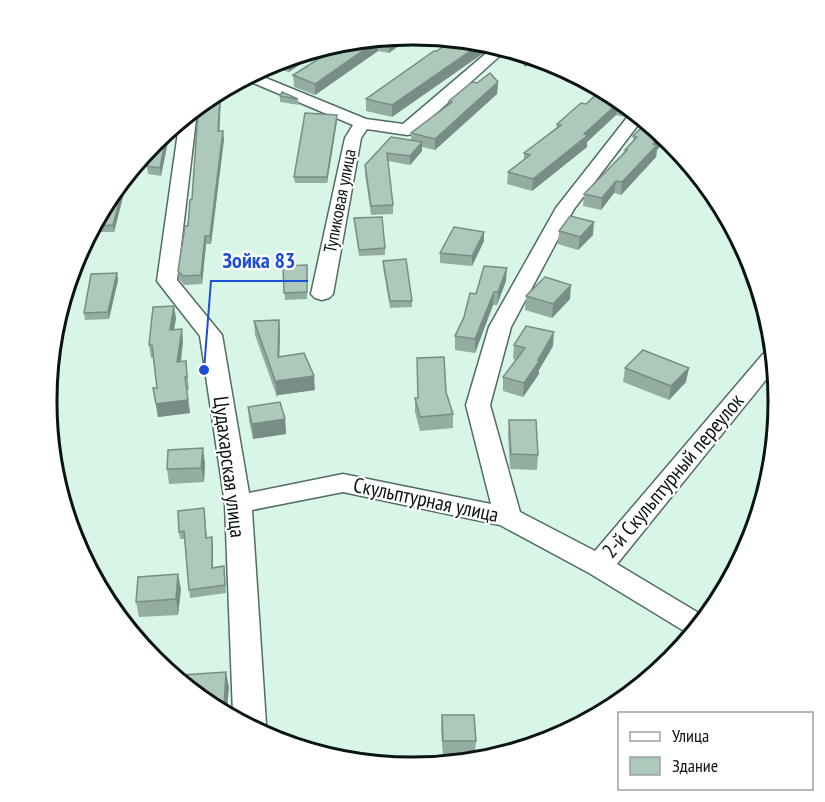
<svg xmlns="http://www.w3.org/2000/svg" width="825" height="802" font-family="'PT Sans Narrow',sans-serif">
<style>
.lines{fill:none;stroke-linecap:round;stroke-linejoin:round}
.minor-casing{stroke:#526c60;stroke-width:3}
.minor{fill:#fff;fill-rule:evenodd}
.wall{fill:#94ada1}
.shaded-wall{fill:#788d83}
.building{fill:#acc9bb;stroke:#788d83;stroke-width:1.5}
.labels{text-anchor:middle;stroke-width:4.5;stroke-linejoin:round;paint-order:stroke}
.far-street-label{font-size:18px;fill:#0a1410;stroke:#fff}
.street-label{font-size:21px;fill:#0a1410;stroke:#fff}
.rim{fill:none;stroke:#0a1410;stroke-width:3}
.leader{fill:none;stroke:#1d4ed8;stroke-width:2}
.callout-dot{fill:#1d4ed8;stroke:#fff;stroke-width:2}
.callout-label{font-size:22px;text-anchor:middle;font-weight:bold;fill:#1d4ed8;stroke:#fff;stroke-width:4.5;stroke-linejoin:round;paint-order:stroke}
</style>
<rect width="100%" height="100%" fill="#d8f6e7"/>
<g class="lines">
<!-- minor casing -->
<g class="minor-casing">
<path id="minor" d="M490 50 503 53 413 134 407 135 367 129 361 138 333 294 329 298 322 300 315 298 311 294 345 138 353 125 246 80 256 74 366 119 403 124Z
M193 115 196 119 177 280 222 335 249 493 343 474 491 504 466 405 489 327 556 208 629 115 641 121 574 209 511 327 490 405 520 512 595 551 763 354 769 353 773 371 617 564 702 615 689 634 589 573 500 525 343 492 252 510 266 724 262 733 233 714 225 504 200 336 157 281 179 125Z"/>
</g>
<!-- minor -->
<use href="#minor" class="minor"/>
</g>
<!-- wall -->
<path class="wall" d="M413 34 414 35 389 53 378 51 315 95 294 87 293 75 331 51Z
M434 51 392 117 366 111V99Z
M317 53 289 72 266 67 273 62Z
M516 55 535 59 525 67Z
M498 82 497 94 435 150 422 147V151L410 165 388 161 393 205V214L371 215 365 174V165L391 137 411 140V133L449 104V101L477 83Z
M598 93 629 114 625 117 616 115 587 142V147L532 191 507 184 508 172 524 160V153L556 128 557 124 586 104Z
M221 96 219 131 224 139 211 244H206L202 284 184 285 179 279 178 271 192 199 198 112Z
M280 96 298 99 299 105 280 102Z
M337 121 327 183H295L294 177Z
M645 124 667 139 657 150 656 157 621 195 614 193 601 210 583 206 584 194 624 153 625 150 633 142V136Z
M170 131 161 176 148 174 147 166Z
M126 183V185L114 232H93Z
M354 218 385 248V255L359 256Z
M559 231 593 235 578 250 558 244Z
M484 241 472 266 440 263V253Z
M383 261 412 301V307L390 308 383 267Z
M307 265V299L285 300 283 266Z
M117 273 118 280 109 319 85 320 84 313Z
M506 281 497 305H493L475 353 455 350V336L476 294Z
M526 296 570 299 552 318 525 310Z
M176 318 174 329 183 341 181 362 186 361 189 390H187L190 413 158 417 153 388H157L153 358H151L149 345Z
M279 320 280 333 279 356 315 390 278 395 277 397 255 335 254 321Z
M514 345 553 346 539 370V374L523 397 503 391V377L516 360 513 359Z
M625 368 686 382 669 400 623 382Z
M415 398 453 414V428L420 431 415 412Z
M248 407 285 419 286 434 253 439 249 421Z
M509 420 538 455 537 470 510 469 508 434Z
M205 463 204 482 169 484 167 469Z
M205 516 207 538 213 545V568L224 566 226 593 190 598 185 539H180L179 532Z
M181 589 178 615 139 617 136 602Z
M442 715 476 741 475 755 469 756H443L441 731Z"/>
<!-- shaded-wall -->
<path class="shaded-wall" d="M413 34 414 35 389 53V42L395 38Z
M378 41V51L315 95V84L375 42Z
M476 47 488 50 392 117V105Z
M317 53 289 72 288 61 292 58Z
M526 57 535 59 525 67Z
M498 82 497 94 435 150V139Z
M221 96 219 139 218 131 220 97Z
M616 105 618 106 616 115 587 142V147L532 191 533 179Z
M625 111 629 114 625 117Z
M337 115V121L327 183V177Z
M170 131 161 176 160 168 167 133Z
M223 131 224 139 211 244 210 236Z
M661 135 667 139 657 150 656 157 621 195 622 182Z
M422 142V151L410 165V156Z
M616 181 614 193 601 210 602 198Z
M126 183V185L114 232 113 225 123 187Z
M594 222 593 235 578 250 580 237Z
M484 232V241L472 266V256Z
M205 236 206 244 202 284 201 275Z
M507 268 506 281 497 305 498 292Z
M117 273 118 280 109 319 108 312Z
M571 285 570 299 552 318 553 304Z
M494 292 493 305 475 353V339Z
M174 306 176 318 172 342 170 330Z
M279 320 280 333 279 371 278 357Z
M182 329 183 341 179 375 177 362Z
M554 332 553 346 539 370V374L523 397 524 383Z
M689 368 686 382 669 400 671 386Z
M314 376 315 390 278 395 277 397 276 383 277 381Z
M188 400 190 413 158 417 156 404Z
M285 419 286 434 253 439 252 424Z
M203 448 205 463 204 482 201 468Z
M212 537 213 545V575L212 568Z
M178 574 181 589 178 615 176 599Z
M226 672 229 687 227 709 224 707Z"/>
<!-- building -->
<path class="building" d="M395 38 389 42 381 41Z
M375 42 315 84 293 75 331 51Z
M449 42 476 47 392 105 366 99 434 51H437Z
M490 73 498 82 435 139 411 133 452 102 449 101 472 82 477 83Z
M282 92 298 99 280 96Z
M598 93 616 105 584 134 588 135 533 179 508 172 530 155 524 153 561 125 557 124 581 103 586 104Z
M220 97 218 131H223L210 236H205L201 275 183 276 178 271 185 226H188L190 200 192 199 198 112Z
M305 113 337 115 327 177H294Z
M645 124 661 135 653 144 657 145 622 182 616 181 602 198 584 194 627 150H625L637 137 633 136Z
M167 133 160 168 147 166 149 148 154 142Z
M391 137 422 142 410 156 387 153 393 205 371 206 365 165Z
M123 187 113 225 97 226Z
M570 216 594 222 580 237 559 231Z
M382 217 385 248 359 250 354 218Z
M454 227 484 232 472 256 440 253Z
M406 259 412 301H390L383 261Z
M307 265V292L284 293 283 266Z
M484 266 507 268 498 292H494L475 339 455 336 464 317 470 293 476 294Z
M117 273 108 312 84 313 91 274Z
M545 277 571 285 553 304 526 296Z
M174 306 170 330 182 329 177 362 186 361 187 377H185L188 400 156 404 153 388H157L152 345H149L153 307Z
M279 320 278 357 304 353 314 376 277 381 276 383 254 321Z
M526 326 554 332 538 360H540L524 383 503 377 525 348 514 345Z
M643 350 689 368 671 386 625 368Z
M444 357 446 392 453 414 420 417 415 398H418L417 358Z
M280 402 285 419 252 424 248 407Z
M509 420H536L538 455 511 454Z
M203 448 201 468 167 469 168 450Z
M204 508 206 538 212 537V568L224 566 225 585 189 590 184 531 179 532 178 511Z
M178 574 176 599 136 602 138 577Z
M226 672 224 707 182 679V675Z
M442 715H474L476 741H443Z"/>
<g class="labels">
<!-- far-street labels -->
<g class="far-street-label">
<text transform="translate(340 201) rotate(-79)" y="6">Тупиковая улица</text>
</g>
<!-- street labels -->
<g class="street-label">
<text transform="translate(229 467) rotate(83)" y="7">Цудахарская улица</text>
<text transform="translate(673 476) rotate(-50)" y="7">2-й Скульптурный переулок</text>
<text transform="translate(426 500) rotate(12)" y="7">Скульптурная улица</text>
</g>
</g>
<!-- crop -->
<path d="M0 0H825V802H0ZM412 45H413A355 355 0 0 1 768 400V402A355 355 0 0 1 413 757H412A355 355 0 0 1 57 402V400A355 355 0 0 1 412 45Z" fill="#fff" fill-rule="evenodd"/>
<path class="rim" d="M412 45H413A355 355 0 0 1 768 400V402A355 355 0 0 1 413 757H412A355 355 0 0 1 57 402V400A355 355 0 0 1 412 45Z"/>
<!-- callouts -->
<path class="leader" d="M204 370L211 281H308"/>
<circle class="callout-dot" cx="204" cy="370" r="6"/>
<g class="callout-label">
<text x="259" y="268">Зойка 83</text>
</g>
<!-- legend -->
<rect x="618" y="712" width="195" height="78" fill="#ffffff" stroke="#9da19f" stroke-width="1.5"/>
<rect x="630" y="732" width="30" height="9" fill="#ffffff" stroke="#9da19f" stroke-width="1.5"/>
<text x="672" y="742" font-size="18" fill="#0a1410">Улица</text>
<rect x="630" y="757" width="30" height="18" fill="#acc9bb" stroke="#9da19f" stroke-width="1.5"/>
<text x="672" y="772" font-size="18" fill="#0a1410">Здание</text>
</svg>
